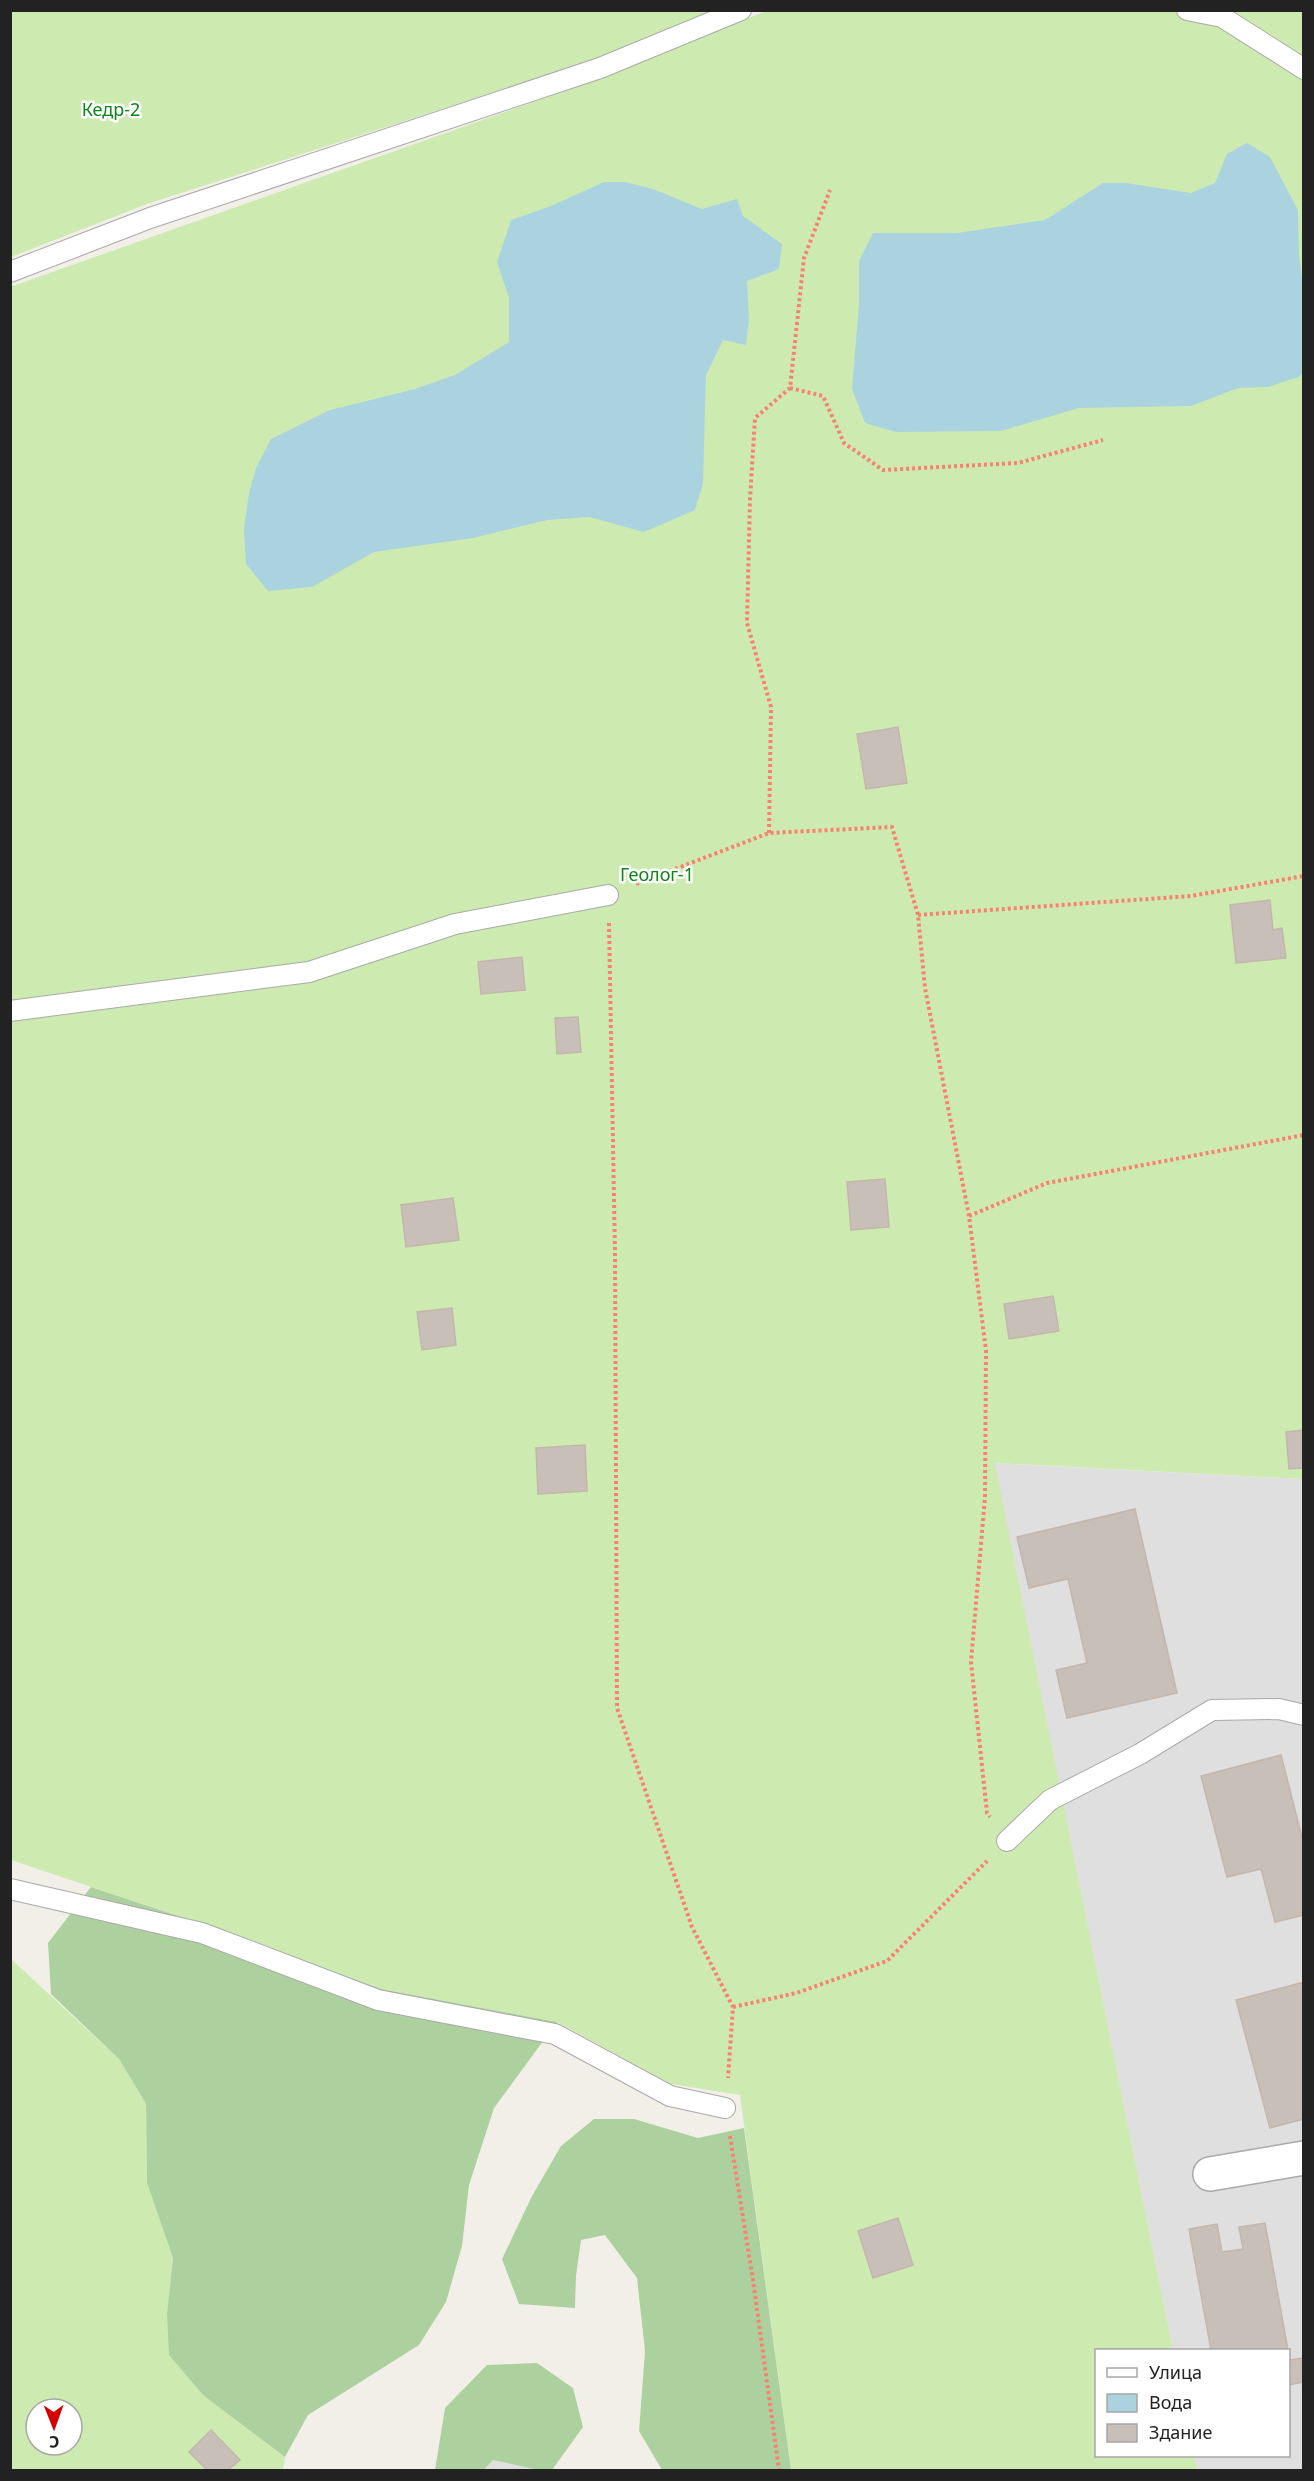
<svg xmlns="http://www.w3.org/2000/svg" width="1314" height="2481" font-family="'Noto Sans',sans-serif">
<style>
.residential{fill:#e0dfdf}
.grass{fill:#cdebb0;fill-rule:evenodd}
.forest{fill:#add19e}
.water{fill:#aad3df}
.building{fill:#c7bfb8;stroke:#c4b6ab;stroke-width:1.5}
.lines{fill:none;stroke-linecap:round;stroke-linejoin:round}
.service-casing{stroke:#a9a9a9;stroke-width:22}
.minor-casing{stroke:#a9a9a9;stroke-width:36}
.path{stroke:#fa8072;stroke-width:4;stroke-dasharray:3 3;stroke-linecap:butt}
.service{stroke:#fff;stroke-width:20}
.minor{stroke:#fff;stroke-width:33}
.labels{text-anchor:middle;stroke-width:5;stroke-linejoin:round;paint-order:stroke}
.park-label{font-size:18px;fill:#0c8416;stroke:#fff}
</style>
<rect width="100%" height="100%" fill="#f2efe9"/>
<!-- residential -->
<path class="residential" d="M994 1463 1303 1479V2470H1197L1194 2456H1288V2350H1173Z
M493 2460 538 2470H484Z"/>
<!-- grass -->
<path class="grass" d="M11 11H715L597 59 147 204 11 257Z
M766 11H1303V1479L995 1463 1173 2350H1096V2456H1194L1197 2470H791L740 2095 671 2084 557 2022 381 1989 205 1925 11 1860 10 287 604 77Z
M10 1958 119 2059 146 2104 147 2183 173 2258 167 2313 204 2396 285 2457 283 2470H228L239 2459 211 2430 189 2452 207 2470H11ZM36 2409H72V2445H36Z"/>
<!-- forest -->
<path class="forest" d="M91 1887 205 1925 381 1989 557 2022 494 2108 469 2185 462 2246 446 2302 419 2345 308 2415 285 2457 204 2396 169 2355 167 2313 173 2258 147 2183 146 2104 119 2059 51 1994 48 1943Z
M594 2119H634L698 2138 744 2128 791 2470H662L639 2431 645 2351 637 2278 605 2235 581 2240 576 2276 575 2308 519 2304 502 2259 532 2196 561 2146Z
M537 2363 573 2388 583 2427 552 2470H538L493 2460 484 2470H435L445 2408 487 2365Z"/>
<!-- water -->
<path class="water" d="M1247 143 1270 157 1298 210 1299 256 1304 293 1303 372 1299 377 1268 387 1238 388 1191 406 1079 408 1001 431 896 432 865 423 852 389 859 304V261L873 233H957L1045 220 1103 183H1126L1191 193 1215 183 1227 154Z
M604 182H625L653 189 702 209 737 199 743 216 782 244 779 269 747 281 749 319 746 345 723 340 706 375 703 483 695 510 644 532 589 517 547 520 473 538 374 552 312 587 268 591 246 564 244 529 249 493 256 468 271 439 330 410 415 389 455 375 509 342V298L497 262 511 220 551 206Z"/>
<!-- building -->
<path class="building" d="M898 727 907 783 866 789 857 734Z
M1270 900 1273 930 1282 928 1286 958 1236 963 1230 905Z
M522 957 525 990 481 994 478 962Z
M578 1017 581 1052 557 1054 555 1018Z
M885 1179 889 1227 851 1230 847 1182Z
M453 1198 459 1240 406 1247 401 1205Z
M1053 1296 1059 1331 1009 1339 1004 1304Z
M452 1308 456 1345 422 1350 417 1312Z
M1304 1430V1468L1289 1469 1286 1432Z
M585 1445 587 1491 538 1494 536 1448Z
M1135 1509 1177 1693 1067 1718 1056 1670 1087 1663 1068 1579 1029 1588 1017 1537Z
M1281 1755 1304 1845V1915L1275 1922 1261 1869 1227 1877 1201 1776Z
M1304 1982V2119L1270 2128 1236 2000Z
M898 2218 913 2265 873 2278 858 2231Z
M1265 2223 1288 2350H1211L1189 2229 1217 2224 1222 2252 1243 2249 1239 2227Z
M1288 2352 1290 2360 1302 2358 1304 2382 1288 2385Z
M211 2430 240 2460 228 2470H207L189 2452Z"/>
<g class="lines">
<!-- service casing -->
<g class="service-casing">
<path id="service" d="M1187 10 1222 17 1304 69
M10 272 150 218 600 68 741 10
M10 1011 309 972 455 924 608 895
M1007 1841 1050 1800 1140 1754 1212 1710 1279 1709 1304 1715
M10 1889 202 1933 378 2000 555 2034 670 2096 725 2108"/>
</g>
<!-- minor casing -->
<g class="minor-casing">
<path id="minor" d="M1210 2174 1304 2158"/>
</g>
<!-- path -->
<path class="path" d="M790 388 823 396 844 443 883 470 1018 463 1103 440
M769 833 771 707 747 623 750 499 755 418 790 388 804 258 830 190
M636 884 769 833 892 827 918 915 925 988 969 1216 986 1351 985 1497 971 1662 987 1813 990 1817
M918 915 1191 896 1304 876
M609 923 615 1254 617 1708 692 1927 733 2007 728 2078
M969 1216 1047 1183 1304 1135
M733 2007 796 1993 887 1961 987 1861
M730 2136 753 2280 779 2470"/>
<!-- service -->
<use href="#service" class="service"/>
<!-- minor -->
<use href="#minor" class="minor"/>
</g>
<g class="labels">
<!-- park labels -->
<g class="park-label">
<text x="111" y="116">Кедр-2</text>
<text x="657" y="881">Геолог-1</text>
</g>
</g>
<!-- border -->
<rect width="1314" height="2481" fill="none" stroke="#222222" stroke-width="24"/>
<!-- legend -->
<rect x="1095" y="2349" width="195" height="108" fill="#ffffff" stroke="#a7a7a7" stroke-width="1.5"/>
<rect x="1107" y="2368" width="30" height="9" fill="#ffffff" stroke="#a7a7a7" stroke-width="1.5"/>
<text x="1149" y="2379" font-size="18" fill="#222222">Улица</text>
<rect x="1107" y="2394" width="30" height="18" fill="#aad3df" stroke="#a7a7a7" stroke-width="1.5"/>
<text x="1149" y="2409" font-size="18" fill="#222222">Вода</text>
<rect x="1107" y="2424" width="30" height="18" fill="#c7bfb8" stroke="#a7a7a7" stroke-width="1.5"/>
<text x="1149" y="2439" font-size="18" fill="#222222">Здание</text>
<!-- north arrow -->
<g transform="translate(54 2427) rotate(179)"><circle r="28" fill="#ffffff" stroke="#a7a7a7" stroke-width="1.5"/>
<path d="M0-4.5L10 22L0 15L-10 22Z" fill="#d40000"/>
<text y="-9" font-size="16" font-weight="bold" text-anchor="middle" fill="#222222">С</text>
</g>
</svg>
